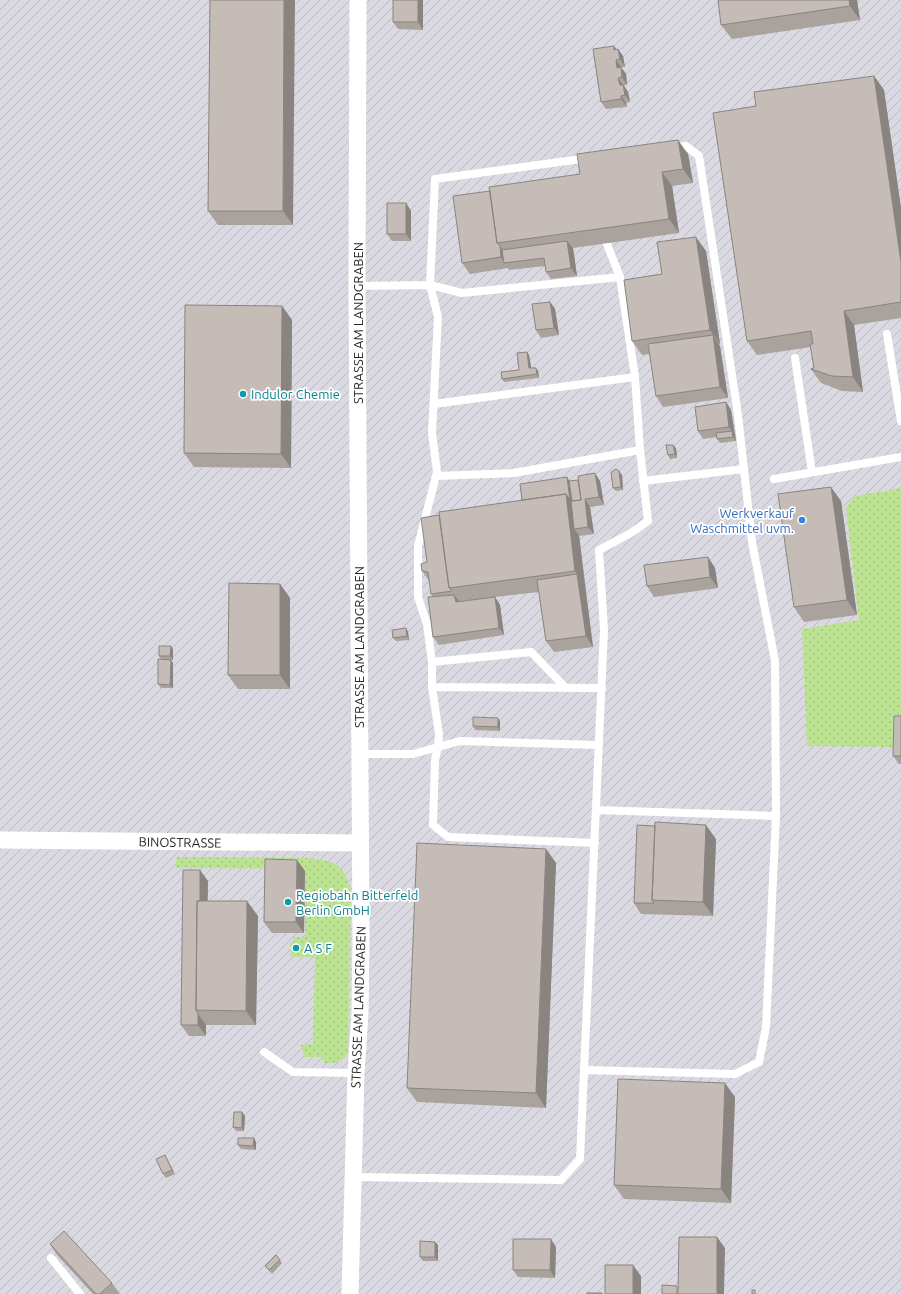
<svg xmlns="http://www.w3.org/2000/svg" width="901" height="1294" font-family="Ubuntu,sans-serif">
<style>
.industrial{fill:url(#industrial-furrows)}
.grass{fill:url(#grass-dots)}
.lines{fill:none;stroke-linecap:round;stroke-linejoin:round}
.lane{stroke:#fff;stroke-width:8}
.street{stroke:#fff;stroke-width:17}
.wall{fill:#a9a29d}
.shaded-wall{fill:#8a8480}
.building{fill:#c5bcb7;stroke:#8a8480}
.culture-dot{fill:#0f9aa8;stroke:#fff;stroke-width:1.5}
.shop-dot{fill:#3f7fe0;stroke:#fff;stroke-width:1.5}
.labels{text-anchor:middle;stroke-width:3.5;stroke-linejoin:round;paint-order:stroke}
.street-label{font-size:13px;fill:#272727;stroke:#fff}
.culture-label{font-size:13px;fill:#0d838f;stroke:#fff;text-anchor:start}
.shop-label{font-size:13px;fill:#366cbe;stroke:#fff;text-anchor:end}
</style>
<defs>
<pattern id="industrial-furrows" width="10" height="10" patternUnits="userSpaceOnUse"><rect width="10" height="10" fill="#dad9e2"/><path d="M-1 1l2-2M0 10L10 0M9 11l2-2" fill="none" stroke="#bbbac2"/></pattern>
<pattern id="grass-dots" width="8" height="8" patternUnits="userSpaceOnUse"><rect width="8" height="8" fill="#bbe392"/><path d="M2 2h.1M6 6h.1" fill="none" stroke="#a1c37e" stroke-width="1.8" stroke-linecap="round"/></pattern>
</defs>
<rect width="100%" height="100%" fill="#eadfd7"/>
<!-- industrial -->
<path class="industrial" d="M0 0H901V1294H0Z"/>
<!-- grass -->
<path class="grass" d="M901 486V721L894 747 807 746 802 629 859 620 846 508 855 496 897 489Z
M177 857 308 858C334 861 344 863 351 890L348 1053C342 1063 336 1063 324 1063L322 1057H304L301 1045 313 1044 315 957H291L290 943H293V937H305V869L175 868Z"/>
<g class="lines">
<!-- lane -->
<path class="lane" d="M674 147 686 146 699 156 738 415 752 542 775 661 776 816
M357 286 430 285 462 293 620 277
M887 334 901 421
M795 358 812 472
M434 404 635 377
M436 476 514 473 640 450
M774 479 901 457
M643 481 744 469
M432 687 602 688
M566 688 531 652 432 662 427 624 418 597V546L437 472 432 433 438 317 430 285 435 179 589 158
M359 754H413L438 747 439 734 432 687V662
M595 843 448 837 433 825 435 760 438 747 460 741 599 745
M264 1052 293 1072 356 1073
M584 1070 735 1074 759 1062 766 1027 776 816 596 810
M353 1177 561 1180 580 1159 604 630 599 550 631 533 648 521 640 450 635 377 620 277 603 234
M51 1258 80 1294"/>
<!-- street -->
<path class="street" d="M0 840 359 843
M350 1294 356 1073 360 1014 361 935 357 286 358 0"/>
</g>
<!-- wall -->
<path class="wall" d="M210 0 293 225H218L208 211Z
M423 0V30L398 29 393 22Z
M857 0 860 20 732 39 721 25Z
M616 49H618L623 56 625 67H621L626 74 627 85H624L628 92 630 102 626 103 627 107 606 109 601 102Z
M874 76 884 90 901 208V318L854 325 863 392 842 391 821 383 811 369 814 368 811 347 757 355 747 341 756 106Z
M688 154 693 183 672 186 679 233 573 248 577 276 551 279 546 272 545 266 509 270 508 268 470 274 462 263 490 191Z
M406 203 411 211V241H392L387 234Z
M706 251 720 344H719L720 346 728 398 663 407 656 396 650 354 642 355 632 341 662 274Z
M550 302 555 309 559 335 541 338 536 330Z
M282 306 292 320 291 468 194 467 184 453Z
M527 352 529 355 531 368 538 371 539 378 504 382 502 379 519 370Z
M726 402 731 410 736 441 720 443 717 439V437L703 439 698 431Z
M676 448 677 458 670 459 668 455Z
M622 475 623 490 616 491 613 488Z
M567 477 569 481H600L604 505 590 507 594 534 580 536 579 535 593 647 554 652 546 641 539 592 495 597 500 605 504 635 439 645 433 637V597L431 594 430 582 422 571 427 562 439 515 522 500Z
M841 501 857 615 804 622 794 607Z
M708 557 715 568 718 588 654 597 647 586Z
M280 584 290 598V689H238L228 675Z
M406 628 408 632 409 640 396 641 393 638Z
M173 649V660H171L173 663V688H161L158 684 161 659 159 656Z
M901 716V764H899L893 756Z
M500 721V731L475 730 473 726Z
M716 839 713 916 641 914 634 903Z
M546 849 556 863 546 1108 417 1102 407 1088Z
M297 860 305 871 304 933H272L264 922Z
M208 881 207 901 258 916 256 1025H206V1036H189L181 1025Z
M735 1097 731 1203 624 1199 614 1185Z
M245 1116 244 1131H236L233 1127Z
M256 1142V1150L241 1149 238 1145Z
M165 1155 167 1159 175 1174 166 1178 163 1174Z
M50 1244 112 1283 120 1294H93L57 1255Z
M438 1245V1261H423L420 1257Z
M556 1247 555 1278 518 1277 513 1270Z
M280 1260 282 1263 272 1274 265 1266Z"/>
<!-- shaded-wall -->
<path class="shaded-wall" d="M284 0H295L293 225 283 211Z
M418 0H423V30L418 22Z
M849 0H857L860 20 850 6Z
M614 46 619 53 618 49 623 56 625 67 620 59 614 50Z
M616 60 626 74 627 85 622 77 617 68Z
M874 76 884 90 901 208V262Z
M618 78 628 92 630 102 625 95 620 85Z
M621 96 626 103 627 107 621 99Z
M678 140 688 154 693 183 683 169Z
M662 172 672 186 679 233 669 219Z
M406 203 411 211V241L406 234Z
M696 237 706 251 720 344 710 330Z
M567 241 573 248 577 276 571 268Z
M500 246 507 257 505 263 501 257Z
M550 302 555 309 559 335 554 328Z
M282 306 292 320 291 468 281 454Z
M844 311 854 325 863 392 853 377Z
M713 335 720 346 728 398 720 387Z
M527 352 529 355 532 372 529 368Z
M536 368 538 371 539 378 537 374Z
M726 402 731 410 736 441 733 437 732 431 729 427Z
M673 445 676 448 677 458 675 454Z
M619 471 622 475 623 490 621 487Z
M595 473 600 481 604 505 599 497Z
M567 477 572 485 574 529 579 535 585 585 575 571 566 494Z
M831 487 841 501 857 615 847 600Z
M585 499 590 507 594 534 588 527Z
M708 557 715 568 718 588 710 577Z
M577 574 585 585 593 647 586 636Z
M280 584 290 598V689L280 675Z
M454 595 460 602H456Z
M495 597 500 605 504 635 499 628Z
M406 628 408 632 409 640 407 636Z
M171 646 173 649V660L170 656Z
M171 660 173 663V688L170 685Z
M498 718 500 721V731L498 727Z
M706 825 716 839 713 916 703 902Z
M546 849 556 863 546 1108 536 1093Z
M297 860 305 871 304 933 296 922Z
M200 870 208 881 206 1010H198Z
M247 901 258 916 256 1025 246 1011Z
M198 1014 206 1025V1036L198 1025Z
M725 1083 735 1097 731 1203 721 1189Z
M242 1112 245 1116 244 1131 242 1128Z
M254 1138 256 1142V1150L253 1146Z
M165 1155 167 1159 175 1174 172 1170Z
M717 1237 725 1248 724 1294H717Z
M551 1239 556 1247 555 1278 550 1270Z
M435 1242 438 1245V1261L435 1257Z
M633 1265 641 1276V1294H633Z"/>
<!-- building -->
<path class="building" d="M210 0H284L283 211H208Z
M393 0H418V22H393Z
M718 0H849L850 6 721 25Z
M614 46V50L618 49 620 59 616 60 617 68 621 67 622 77 618 78 620 85H623L625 95 621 96V99L601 102 593 49Z
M874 76 901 262V302L844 311 853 377 832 376 811 369 814 368 810 344H813L811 331 747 341 713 113 756 106 754 92Z
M678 140 683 169 662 172 669 219 497 243 489 187 580 174 577 154Z
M490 191 497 243 500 246 501 257 462 263 453 196Z
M387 203H406V234H387Z
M696 237 710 330 632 341 624 280 662 274 657 242Z
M567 241 571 268 546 272 544 258 504 263 502 250Z
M550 302 554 328 536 330 532 304Z
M185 305 282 306 281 454 184 453Z
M713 335 720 387 656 396 648 344Z
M527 352 529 368H536L537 374 502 379 501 372 519 370 517 353Z
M726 402 729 427 698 431 695 407Z
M732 431 733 437 717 439 716 433Z
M666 445H673L675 454 668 455Z
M616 469 619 471 621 487 613 488 611 472Z
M595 473 599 497 585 499 588 527 574 529 571 501 581 500 578 476Z
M567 477 570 500 566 494 522 500 520 484Z
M578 480 581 500 572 501 569 481Z
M831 487 847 600 794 607 778 494Z
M566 494 575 571 449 588 439 512Z
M439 515 449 588 452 591 431 594 428 572 422 571 421 564 427 562 421 518Z
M708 557 710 577 647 586 644 565Z
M577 574 586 636 546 641 537 580Z
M229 583 280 584V675H228Z
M454 595 456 602 495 597 499 628 433 637 428 597Z
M406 628 407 636 393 638 392 630Z
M159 646H171L170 656H159Z
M158 659 171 660 170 685 158 684Z
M894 716H901V756H893Z
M473 717 498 718V727L473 726Z
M655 822 706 825 703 902 652 900Z
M637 825 655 826 652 900 654 903H634Z
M417 843 546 849 536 1093 407 1088Z
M265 859 297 860 296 922H264Z
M183 870H200V901H197L196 1010 198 1014V1025H181Z
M197 901H247L246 1011 196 1010Z
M618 1079 725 1083 721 1189 614 1185Z
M234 1112H242V1128L233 1127Z
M238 1138H254L253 1146 238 1145Z
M165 1155 172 1170 163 1174 156 1159Z
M64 1231 112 1283 100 1294H96L50 1244Z
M679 1237H717V1294H678Z
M513 1239H551L550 1270H513Z
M420 1241 435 1242V1257H420Z
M276 1255 280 1260 269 1270 265 1266Z
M605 1265H633V1294H605Z
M662 1285 677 1286V1294H662Z
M752 1290H755V1294H752Z
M587 1293H602V1294H587Z"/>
<!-- markers -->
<g class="culture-dot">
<circle cx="243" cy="394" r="4"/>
<circle cx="288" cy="902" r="4"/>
<circle cx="296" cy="948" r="4"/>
</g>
<circle class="shop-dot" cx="802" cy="520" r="4"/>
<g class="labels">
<!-- street labels -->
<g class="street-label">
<text transform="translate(358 323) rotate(-90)" y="5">STRASSE AM LANDGRABEN</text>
<text transform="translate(359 647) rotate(-90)" y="5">STRASSE AM LANDGRABEN</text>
<text transform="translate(180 842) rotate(1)" y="5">BINOSTRASSE</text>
<text transform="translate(358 1007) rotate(-88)" y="5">STRASSE AM LANDGRABEN</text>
</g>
<!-- culture labels -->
<g class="culture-label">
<text x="251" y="399">Indulor Chemie</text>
<text x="296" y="900">Regiobahn Bitterfeld<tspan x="296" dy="15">Berlin GmbH</tspan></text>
<text x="304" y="953">A S F</text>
</g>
<!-- shop labels -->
<g class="shop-label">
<text x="794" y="518">Werkverkauf<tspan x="794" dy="15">Waschmittel uvm.</tspan></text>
</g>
</g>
</svg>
